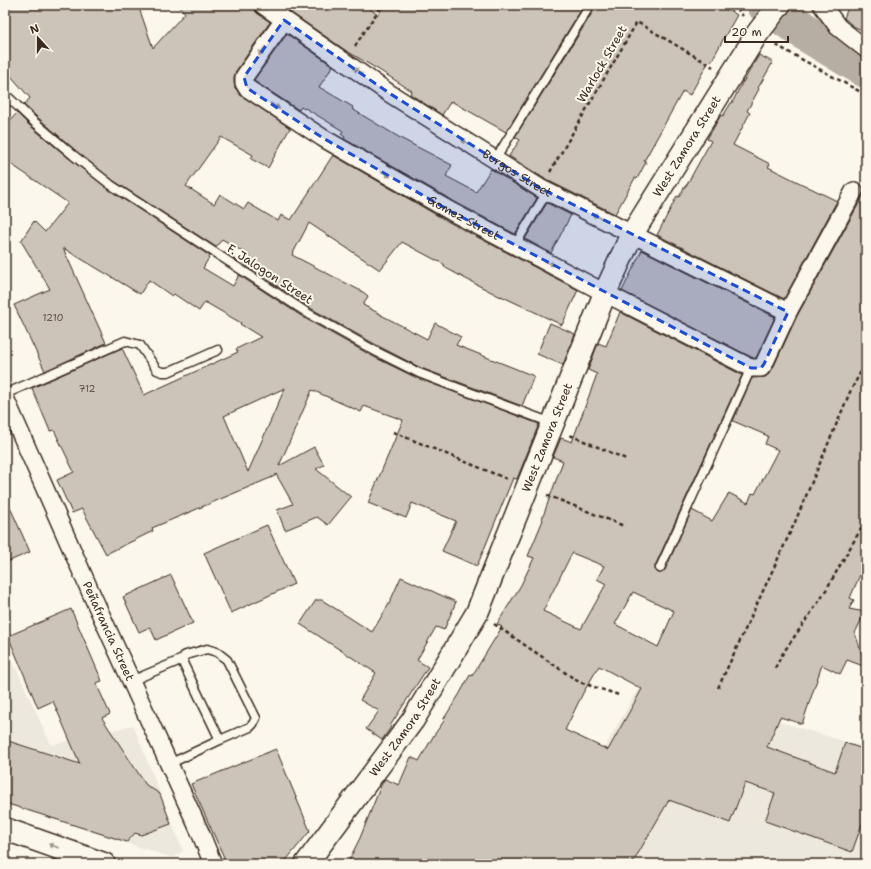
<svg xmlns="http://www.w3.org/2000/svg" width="871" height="869" font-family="'Shantell Sans',sans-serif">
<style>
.built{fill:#ede8dd}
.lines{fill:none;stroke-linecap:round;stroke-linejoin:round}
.river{stroke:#b6aea2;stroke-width:38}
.building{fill:#ccc4b9;stroke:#3b2a1e;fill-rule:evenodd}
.lane-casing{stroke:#3b2a1e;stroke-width:11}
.street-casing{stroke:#3b2a1e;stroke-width:20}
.secondary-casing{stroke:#3b2a1e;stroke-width:25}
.path{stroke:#3b2a1e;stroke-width:2.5;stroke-dasharray:4 3;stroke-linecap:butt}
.lane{stroke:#fbf7ec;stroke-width:8}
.street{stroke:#fbf7ec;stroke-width:17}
.secondary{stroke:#fbf7ec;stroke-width:22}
.oneway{fill:#9b9085}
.marked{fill:#1d4ed8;fill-opacity:0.2;stroke:#1d4ed8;stroke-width:3;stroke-dasharray:8 5;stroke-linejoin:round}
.labels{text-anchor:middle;stroke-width:4;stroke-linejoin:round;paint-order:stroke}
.number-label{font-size:10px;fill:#5f5045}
.street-label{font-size:12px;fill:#3b2a1e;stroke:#fbf7ec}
</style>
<rect width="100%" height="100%" fill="#fbf7ec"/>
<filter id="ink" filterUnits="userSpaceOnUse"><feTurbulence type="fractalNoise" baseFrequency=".025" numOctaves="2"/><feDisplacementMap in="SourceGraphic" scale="8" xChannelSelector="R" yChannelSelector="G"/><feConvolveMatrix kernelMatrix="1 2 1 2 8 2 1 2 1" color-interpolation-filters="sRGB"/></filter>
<g filter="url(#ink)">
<!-- built -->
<path class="built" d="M5 644 51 745 133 725 183 851 173 858 5 804Z
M643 680 866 748V864H539Z"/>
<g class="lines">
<!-- river -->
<path class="river" d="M766 5 810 35 866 69"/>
</g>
<!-- building -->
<path class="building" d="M5 5H138L153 48 185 13 178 5H253L254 10 257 13 270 22 236 71 234 77V83L235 88 242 96 290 128 268 168 251 159 253 155 221 137 186 186 214 204 220 194 244 209 248 203 278 221 281 215 291 220 333 155 447 221 578 290 562 325 501 296V297L466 279 444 267 445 265 402 242 380 270 309 223 292 255 363 292 368 296 363 305 382 315H381L427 339 435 323 461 337 456 345 534 376 522 406 421 368 380 347 312 309 245 265 250 256 222 239 216 247 114 181 76 151 36 116 24 105 30 98 5 69Z
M280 5H365L378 15 385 5H584L506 132 451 101 442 115 410 94 412 91 379 70 345 50Z
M594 5H721L737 15 724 38 711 62 709 61 690 95 683 91 644 161 646 162 637 179 635 178 615 214 545 179 509 156 520 140 515 137 594 10Z
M849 5H866V32L853 26 844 18Z
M287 34 333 66 319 87 353 107 352 109 402 139 452 165 446 176 476 192 491 169 537 198 515 234 457 203 344 139 345 137 341 134 343 131 305 108 304 109 301 107 299 110 254 81V80Z
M759 55 773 62 758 88 759 89 747 111 750 113 733 145 770 164 768 167 794 180 837 201 784 299 657 235 677 196 679 197 685 186H686L711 141 707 139 721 115 723 116 731 103H732L743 81V82Z
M17 113 28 124 70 159 108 189 210 256 203 268 233 286 239 275 306 319 374 357 417 378 539 424 517 479 513 478 487 542 477 566 442 551 456 521 412 503 406 518 368 503 403 420 364 406 361 412 312 390 279 466 314 447 324 465 316 469 351 497 328 525 317 517 285 530 277 510 293 504 276 474 275 476 152 528 153 531 106 554 82 509 72 513 57 480 74 472 54 430 50 431 32 388 122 348 144 395 238 352 236 349 261 337 240 324 241 323 205 302 199 311 174 294 172 296 149 280 140 294 63 248 106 343 45 371 14 305 50 289 21 241 34 221 45 232 68 203 5 160V126ZM285 388 248 472 224 416Z
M866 182V561L850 598 854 600 849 609 865 612 855 633 866 667 847 660 840 674 822 665 802 724 780 717 767 747 835 772 845 743 866 750V825L862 824 852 852 765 821 775 793 745 783 730 823 669 800 632 864H347L360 838 382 783 385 779 399 785 411 757 419 761 434 735 444 721 443 720 459 695 470 675 472 676 502 627 497 624 521 585 534 558 528 556 543 520 542 519 563 461 553 457 561 438 572 442 597 374 588 370 598 343 606 346 620 312 742 375 655 566V569L656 571 658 573H661L665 570 692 510 712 521 729 493 748 503 752 493 755 494 778 450 765 444 768 436 733 421 752 378 765 377 769 374 773 368 797 316 863 196 864 191 863 188ZM572 553 604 566 597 579 606 584 581 629 543 611ZM633 592 674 611 658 647 615 624ZM599 666 642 689 608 750 565 730 583 693Z
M547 203 571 215 551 253 525 239Z
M642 250 775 317 756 358H753L622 291Z
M550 323 575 334 563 365 537 354Z
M5 496 30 552 5 563Z
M267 525 294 584 231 613 204 553Z
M171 575 193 623 156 640 150 627 139 632 123 597Z
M401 577 456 602 444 630 436 627 417 660 428 667 408 698 390 726 391 727 382 740 366 729 379 711 360 700 376 673 300 624 316 600H322L372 632 389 604Z
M71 609 102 681 96 683 110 714 102 718 146 785 160 794 171 824 141 835 135 833 127 842 5 803V740L80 764 53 701 38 708 8 636Z
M276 749 310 831 283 864H227L191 784Z"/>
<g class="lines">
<!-- lane casing -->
<g class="lane-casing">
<path id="lane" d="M5 94 32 120 73 155 111 185 240 269 309 314 377 352 419 373 458 388 552 423
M495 160 589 7
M515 245 547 192
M5 394 125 341 140 345 157 370 162 372H168L218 350
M660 568 751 368
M131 681 183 659
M169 764 220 740 250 727 253 724 256 718 227 660 217 652 207 649 186 655 184 656 183 663 220 740"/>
</g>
<!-- street casing -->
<g class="street-casing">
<g id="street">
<path id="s1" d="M263 5 389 93 540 188 788 312"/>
<path d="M822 5 838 27 866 49"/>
<path id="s2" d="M284 20 244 77V83L247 88 323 138 452 212 605 293 751 368H761L764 364 788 312 854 191"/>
<path id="s3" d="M5 398 91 593 200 832 213 864"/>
</g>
</g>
<!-- secondary casing -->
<g class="secondary-casing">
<g id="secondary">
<path d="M5 829 104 864"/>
<path id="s4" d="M306 864 413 720 477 613 605 293 632 234 757 34 779 5"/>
</g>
</g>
<!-- path -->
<path class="path" d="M730 5 737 9 743 16
M776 45 866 95
M355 46 382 5
M550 172 637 22 713 67
M393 432 507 479
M570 435 626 459
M547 495 624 526
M494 624 579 682 619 695
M775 668 783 653 822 597 866 520
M718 688 795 522 850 392 866 362"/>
<!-- lane -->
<use href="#lane" class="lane"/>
<!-- street -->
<use href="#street" class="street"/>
<!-- secondary -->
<use href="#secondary" class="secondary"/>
</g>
<!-- one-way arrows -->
<defs><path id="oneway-solid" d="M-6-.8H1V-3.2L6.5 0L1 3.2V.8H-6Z"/></defs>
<g class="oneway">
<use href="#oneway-solid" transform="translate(262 51) rotate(126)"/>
<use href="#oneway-solid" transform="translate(358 71) rotate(-145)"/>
<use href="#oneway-solid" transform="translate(275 106) rotate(33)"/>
<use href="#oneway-solid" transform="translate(466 142) rotate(-148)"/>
<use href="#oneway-solid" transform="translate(386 174) rotate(30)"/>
<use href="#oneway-solid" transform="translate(597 216) rotate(-154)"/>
<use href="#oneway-solid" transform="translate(549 263) rotate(27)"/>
<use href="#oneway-solid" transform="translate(54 846) rotate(-160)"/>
</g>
</g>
<!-- marked area -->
<path class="marked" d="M284 20 389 93 540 188 788 312 764 364 761 368H751L452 212 323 138 247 88 244 77Z"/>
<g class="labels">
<!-- number labels -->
<g class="number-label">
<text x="53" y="321">1210</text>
<text x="87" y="392">712</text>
</g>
<!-- street labels -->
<g class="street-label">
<text transform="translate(602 64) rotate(-60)" y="4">Warlock Street</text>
<text dy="4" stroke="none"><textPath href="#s4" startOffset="817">West Zamora Street</textPath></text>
<text dy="4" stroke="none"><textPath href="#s1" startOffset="305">Burgos Street</textPath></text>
<text dy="4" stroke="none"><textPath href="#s2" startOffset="334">Gomez Street</textPath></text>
<text transform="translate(270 274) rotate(33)" y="4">F. Jalogon Street</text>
<text dy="4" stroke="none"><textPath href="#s4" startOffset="493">West Zamora Street</textPath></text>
<text dy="4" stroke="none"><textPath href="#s3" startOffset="255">Peñafrancia Street</textPath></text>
<text dy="4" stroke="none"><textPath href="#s4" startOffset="169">West Zamora Street</textPath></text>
</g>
</g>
<!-- margin -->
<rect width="871" height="869" fill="none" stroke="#fbf7ec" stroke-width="20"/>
<rect x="10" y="10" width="851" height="849" fill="none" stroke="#3b2a1e" stroke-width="1.5" filter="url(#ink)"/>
<!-- north arrow -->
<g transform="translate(38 38) rotate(339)" stroke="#fbf7ec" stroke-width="3" paint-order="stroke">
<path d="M0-3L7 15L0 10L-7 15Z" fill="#3b2a1e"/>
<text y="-6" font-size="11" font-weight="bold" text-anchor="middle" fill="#3b2a1e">N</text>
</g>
<!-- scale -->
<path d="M725 36v6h63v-6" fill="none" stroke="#3b2a1e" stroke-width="2"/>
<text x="731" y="36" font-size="12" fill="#3b2a1e" stroke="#fbf7ec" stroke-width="3" paint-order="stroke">20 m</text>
</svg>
